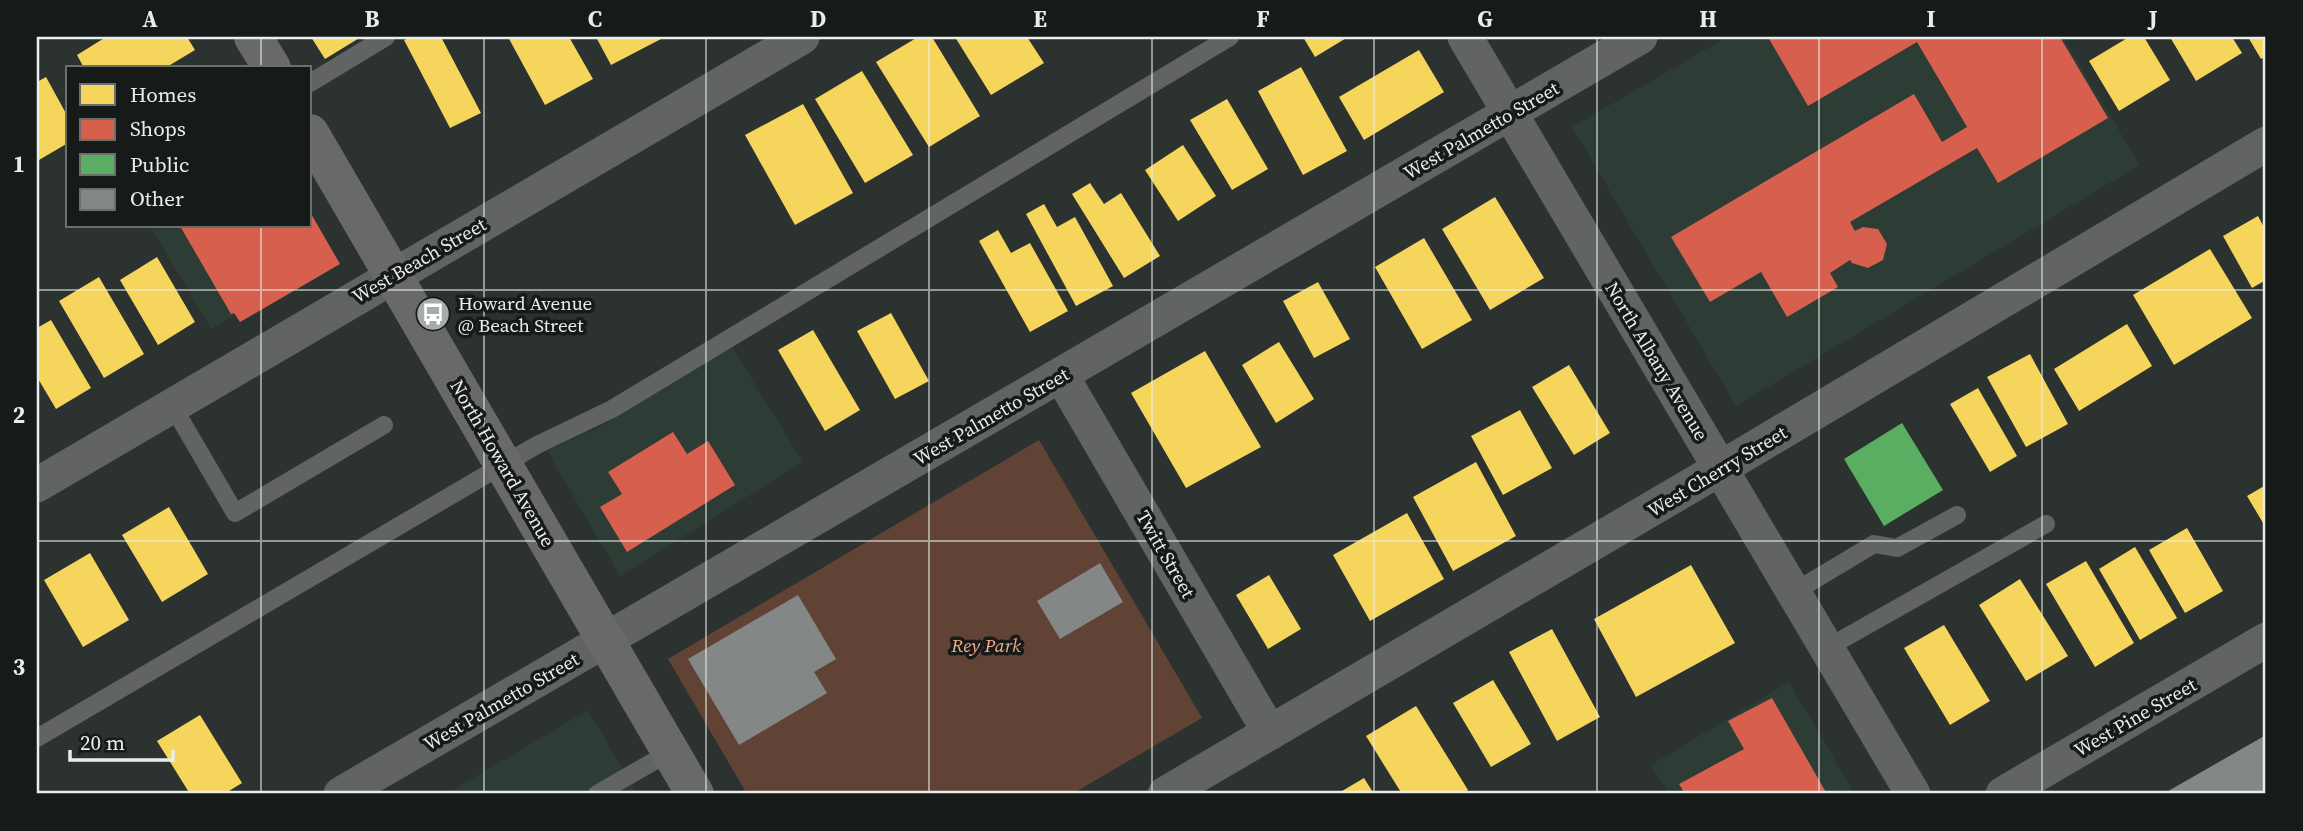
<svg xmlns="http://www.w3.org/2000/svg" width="2303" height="831" font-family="'Source Serif 4',serif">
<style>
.built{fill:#2d3c35}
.green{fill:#614336}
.homes{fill:#f6d55c}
.shops{fill:#d6604d}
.public{fill:#5aae61}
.building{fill:#838886}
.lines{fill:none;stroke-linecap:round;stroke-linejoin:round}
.lane{stroke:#616463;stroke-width:18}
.street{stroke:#616463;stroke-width:35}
.secondary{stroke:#696a67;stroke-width:38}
.grid{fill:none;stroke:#e8eeeb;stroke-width:2;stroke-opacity:0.55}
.labels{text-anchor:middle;stroke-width:7;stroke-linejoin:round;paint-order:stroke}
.street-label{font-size:19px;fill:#e8eeeb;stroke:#161a18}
.poi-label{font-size:19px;fill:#e8eeeb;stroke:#161a18;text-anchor:start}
.park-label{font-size:19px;font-style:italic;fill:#f5ab8d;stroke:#161a18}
.neatline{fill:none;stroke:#e8eeeb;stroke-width:2.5}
.grid-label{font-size:23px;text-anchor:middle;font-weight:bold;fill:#e8eeeb}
</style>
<rect width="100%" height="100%" fill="#2c322f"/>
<!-- built -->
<path class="built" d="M1727 37H2063L2140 165 1736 406 1572 127Z
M150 226H302L324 263 211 329Z
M731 345 803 462 620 576 547 451 601 426Z
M1789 682 1855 794H1669L1651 765Z
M588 710 637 794H446Z"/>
<!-- green -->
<path class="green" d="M1039 440 1202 718 1072 794H747L668 659Z"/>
<!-- homes -->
<path class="homes" d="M106 37H187L195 50 165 68H84L77 55Z
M311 37H361L325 59Z
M411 37H441L481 113 450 128 404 40Z
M508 37H569L593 79 545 105Z
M596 37H660L661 39 611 65Z
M918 37H932L980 116 929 147 876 62Z
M955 37H1027L1044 63 991 95Z
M1303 37H1348L1315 57Z
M2129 37H2144L2170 80 2119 111 2089 61Z
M2170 37H2232L2242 53 2196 81Z
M2248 37H2266V56L2261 59Z
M1419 50 1444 92 1364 140 1339 97Z
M1301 67 1347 151 1303 175 1258 91Z
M862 71 913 155 865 183 815 99Z
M46 77 68 117V143L39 160 37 156V82Z
M1227 99 1268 169 1232 190 1190 120Z
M803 104 853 193 795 225 745 135Z
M1183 145 1216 196 1178 221 1145 170Z
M1090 183 1104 204 1121 193 1160 256 1124 278 1072 194Z
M1495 197 1544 278 1490 310 1442 229Z
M1044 204 1057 227 1075 217 1113 286 1076 306 1026 214Z
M2258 216 2266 231V280L2252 288 2223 236Z
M998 230 1011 253 1030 243 1068 311 1030 332 979 241Z
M1424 238 1472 320 1422 349 1375 267Z
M2210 249 2252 318 2174 365 2133 295Z
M157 257 195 322 158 345 120 280Z
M99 277 144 354 104 378 59 301Z
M1318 282 1350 339 1314 358 1283 301Z
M891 313 929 381 895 399 857 331Z
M51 320 91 388 56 409 37 377V328Z
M2127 324 2152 366 2079 411 2054 369Z
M813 330 860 410 825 431 778 350Z
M1279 342 1314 399 1276 423 1242 365Z
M1205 351 1261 447 1186 488 1131 393Z
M2030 354 2068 424 2026 447 1987 377Z
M1569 365 1610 433 1574 455 1532 387Z
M1978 388 2017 456 1990 472 1950 404Z
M1520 410 1552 468 1503 495 1471 436Z
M1476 462 1516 536 1453 571 1413 497Z
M2266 485V528L2247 496Z
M169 507 208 574 162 602 122 535Z
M1407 513 1444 579 1370 621 1333 555Z
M2187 528 2223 591 2185 613 2149 550Z
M2135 547 2177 618 2140 640 2099 569Z
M90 553 129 620 83 647 44 580Z
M2086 561 2134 643 2095 667 2046 584Z
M1691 565 1735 643 1636 697 1594 619Z
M1269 575 1301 629 1268 649 1236 595Z
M2020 579 2068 656 2026 681 1979 605Z
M1944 625 1990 701 1950 725 1904 648Z
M1552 629 1600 717 1557 741 1509 652Z
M1493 680 1531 744 1491 767 1453 703Z
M1416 706 1468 790 1462 794H1402L1366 736Z
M200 715 242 783 224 794H190L157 741Z
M1364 778 1374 794H1337Z"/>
<!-- shops -->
<path class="shops" d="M1768 37H2060L2108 118 1998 183 1977 148 1850 222 1855 231 1863 227 1878 229 1887 244 1883 260 1868 268 1852 263 1850 260 1830 273 1838 287 1787 317 1761 272 1710 302 1671 237 1914 94 1942 142 1967 127 1917 42 1808 106Z
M310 212 340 264 240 322 234 313 231 314 180 226H310Z
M673 432 687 454 708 441 735 485 627 552 600 507 622 494 608 472Z
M1772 698 1827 794H1685L1679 784 1744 749 1728 721Z"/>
<!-- public -->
<path class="public" d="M1902 423 1943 490 1884 526 1844 459Z"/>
<!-- building -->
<path class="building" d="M1100 563 1123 602 1060 639 1037 601Z
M798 595 836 659 814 672 827 693 739 745 688 659Z
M2266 735V794H2163Z"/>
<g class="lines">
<!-- lane -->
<path class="lane" d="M310 83 386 37
M172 405 235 513 384 425
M1794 592 1874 544 1897 548 1957 515
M1827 648 2046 524
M37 738 537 445 612 409 1230 37
M597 794 670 752"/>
<!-- street -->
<path class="street" d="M1465 37 1913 794
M1061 375 1270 733
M37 485 802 37
M341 794 1640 37
M1165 794 1721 468 2266 144
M2003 794 2266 640"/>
<!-- secondary -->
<path class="secondary" d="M253 37 272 68
M310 133 695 794"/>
</g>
<!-- grid -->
<path class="grid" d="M261 37V68M484 37V794M706 37V794M929 37V794M1152 37V794M1374 37V794M1597 37V794M1819 37V794M2042 37V794M261 226V794M37 290H2266M37 541H2266"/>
<!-- icons -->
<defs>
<g id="bus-disc" transform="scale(1.75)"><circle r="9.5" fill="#a6aca9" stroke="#161a18"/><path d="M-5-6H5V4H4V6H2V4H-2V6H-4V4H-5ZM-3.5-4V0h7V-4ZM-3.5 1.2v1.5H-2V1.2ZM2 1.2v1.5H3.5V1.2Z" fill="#fff"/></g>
</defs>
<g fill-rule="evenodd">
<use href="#bus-disc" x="433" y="314"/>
</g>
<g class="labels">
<!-- street labels -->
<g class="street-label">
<text transform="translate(1481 130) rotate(-30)" y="7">West Palmetto Street</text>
<text transform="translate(419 260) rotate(-30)" y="7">West Beach Street</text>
<text transform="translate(1657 361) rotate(59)" y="7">North Albany Avenue</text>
<text transform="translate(991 416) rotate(-30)" y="7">West Palmetto Street</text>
<text transform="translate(503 463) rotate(60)" y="7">North Howard Avenue</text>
<text transform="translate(1717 471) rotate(-31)" y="7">West Cherry Street</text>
<text transform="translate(1166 554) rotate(60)" y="7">Twitt Street</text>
<text transform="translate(501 701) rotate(-30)" y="7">West Palmetto Street</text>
<text transform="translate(2135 717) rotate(-30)" y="7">West Pine Street</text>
</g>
<!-- poi labels -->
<g class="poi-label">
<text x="458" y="310">Howard Avenue<tspan x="458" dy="22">@ Beach Street</tspan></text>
</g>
<!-- park labels -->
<g class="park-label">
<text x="986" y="652">Rey Park</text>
</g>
</g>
<!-- border -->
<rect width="2303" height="831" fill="none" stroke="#161a18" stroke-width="77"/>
<!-- legend -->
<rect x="66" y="66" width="245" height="161" fill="#161a18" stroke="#6a6f6c" stroke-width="2"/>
<rect x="80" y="84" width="35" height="21" fill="#f6d55c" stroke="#6a6f6c" stroke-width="2"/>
<text x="130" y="102" font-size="21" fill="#e8eeeb">Homes</text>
<rect x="80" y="119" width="35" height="21" fill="#d6604d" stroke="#6a6f6c" stroke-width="2"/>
<text x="130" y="136" font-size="21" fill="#e8eeeb">Shops</text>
<rect x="80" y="154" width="35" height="21" fill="#5aae61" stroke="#6a6f6c" stroke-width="2"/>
<text x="130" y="172" font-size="21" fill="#e8eeeb">Public</text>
<rect x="80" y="189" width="35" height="21" fill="#838886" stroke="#6a6f6c" stroke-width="2"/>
<text x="130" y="206" font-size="21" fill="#e8eeeb">Other</text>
<!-- scale -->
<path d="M70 750v10h103v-10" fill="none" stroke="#e8eeeb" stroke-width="3.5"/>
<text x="80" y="750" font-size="21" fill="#e8eeeb" stroke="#161a18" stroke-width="5" paint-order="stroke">20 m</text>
<rect x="38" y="38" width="2226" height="754" class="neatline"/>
<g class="grid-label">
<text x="150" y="27">A</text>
<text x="372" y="27">B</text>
<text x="595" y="27">C</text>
<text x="818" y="27">D</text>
<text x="1040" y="27">E</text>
<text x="1263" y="27">F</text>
<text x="1485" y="27">G</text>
<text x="1708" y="27">H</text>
<text x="1931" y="27">I</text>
<text x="2153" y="27">J</text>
<text x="19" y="172">1</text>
<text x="19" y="423">2</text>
<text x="19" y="675">3</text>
</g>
</svg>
